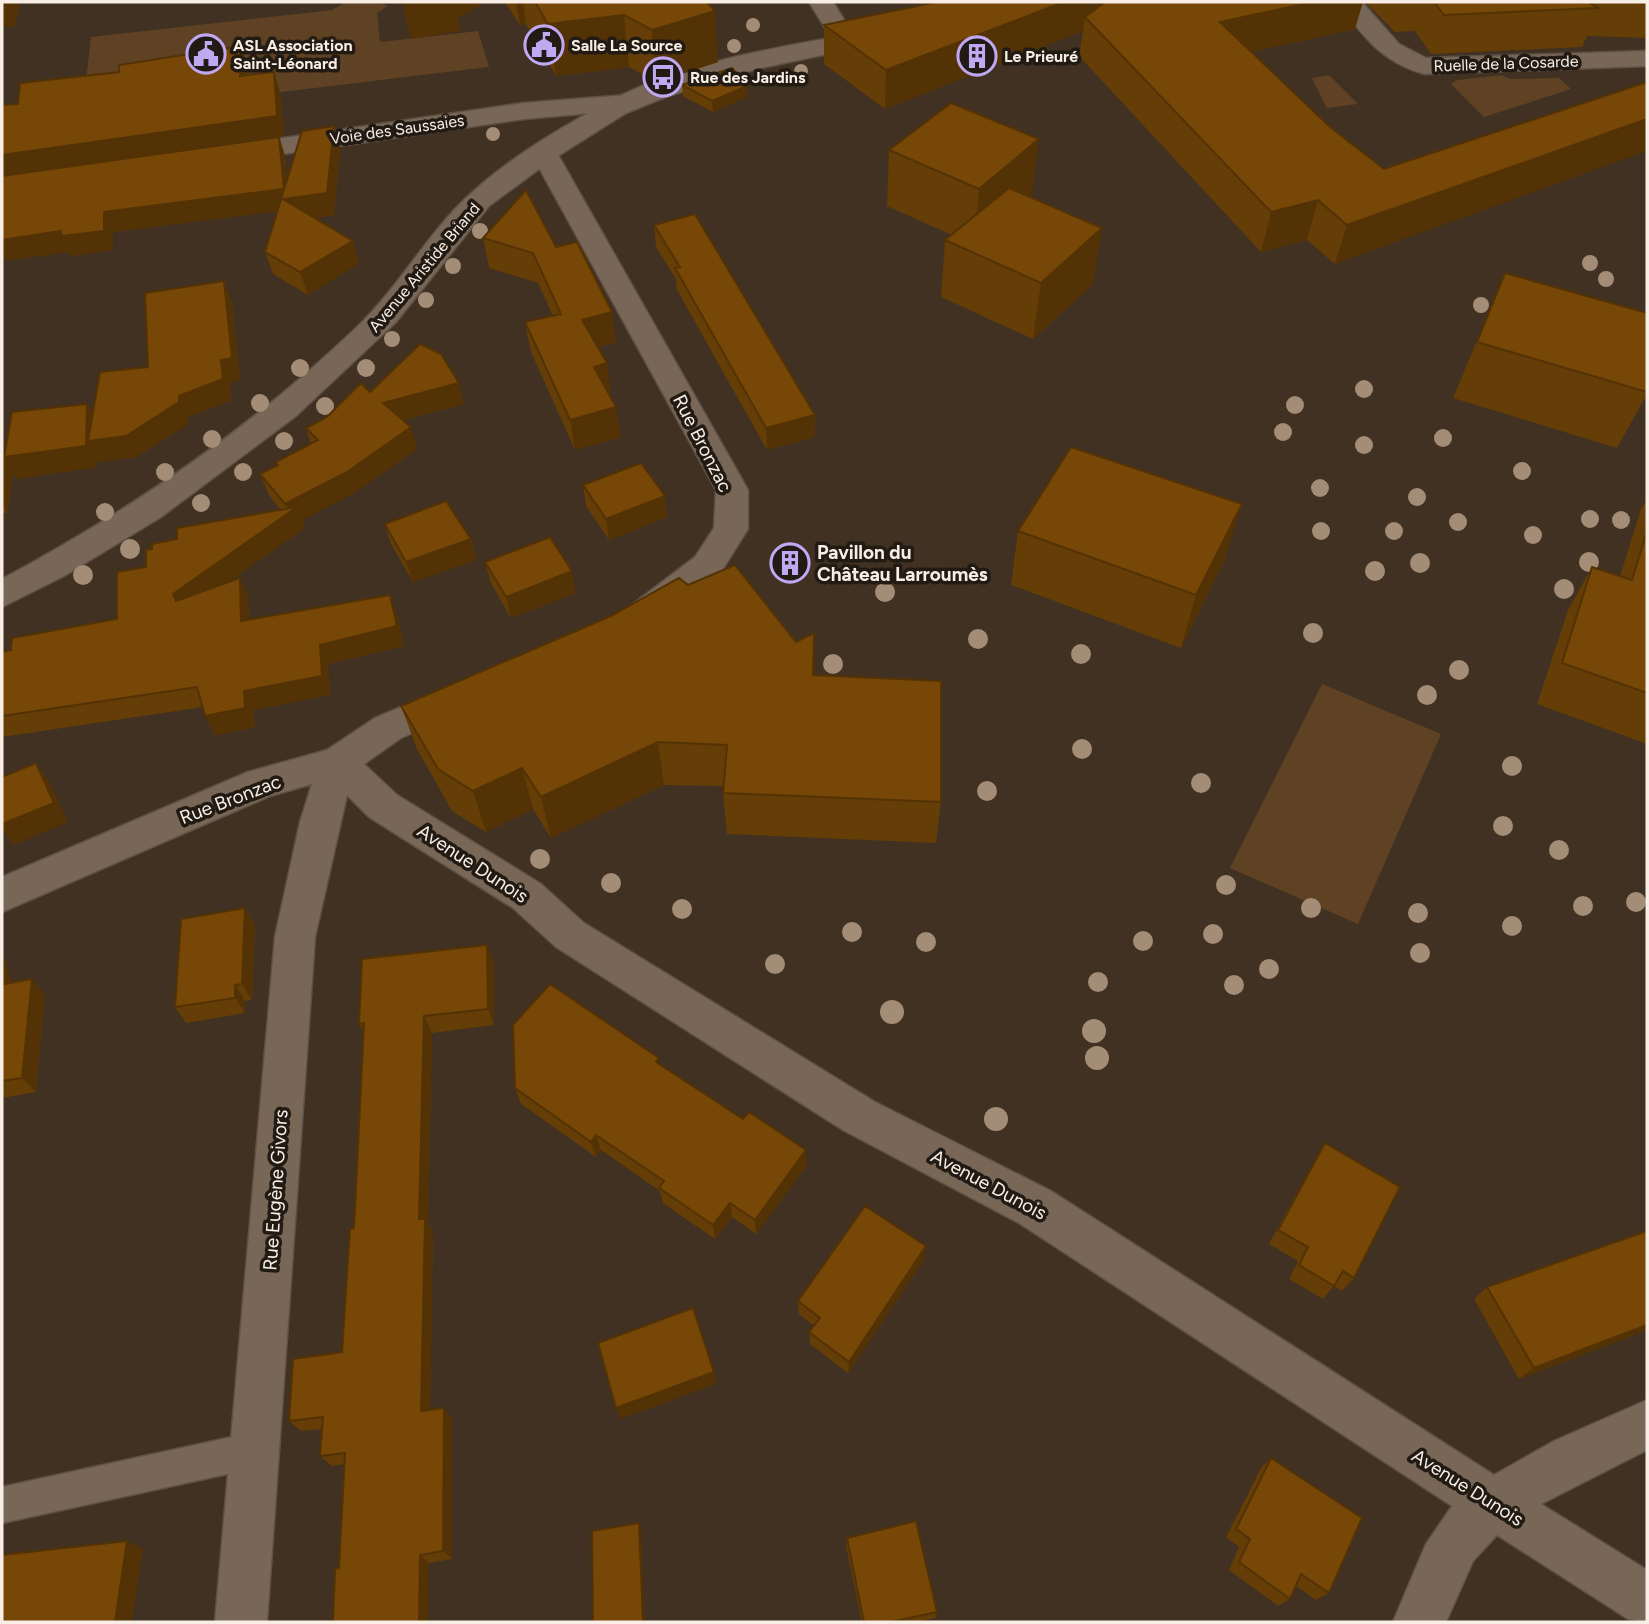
<svg xmlns="http://www.w3.org/2000/svg" width="1649" height="1624" font-family="Figtree,sans-serif">
<style>
.green{fill:#5f4223}
.lines{fill:none;stroke-linecap:round;stroke-linejoin:round}
.lane-casing{stroke:#5d5044;stroke-width:3}
.street-casing{stroke:#5d5044;stroke-width:3}
.secondary-casing{stroke:#5d5044;stroke-width:3}
.lane{fill:#786757;fill-rule:evenodd}
.street{fill:#786757;fill-rule:evenodd}
.secondary{fill:#786757;fill-rule:evenodd}
.tree{fill:#a48d77}
.wall{fill:#653d06}
.shaded-wall{fill:#533205}
.building{fill:#764707;stroke:#533205;stroke-width:2}
.labels{text-anchor:middle;stroke-width:7;stroke-linejoin:round;paint-order:stroke}
.far-poi-label{font-size:16px;font-weight:bold;fill:#f8eee5;stroke:#221b14;text-anchor:start}
.far-street-label{font-size:16px;fill:#f8eee5;stroke:#221b14}
.street-label{font-size:19px;fill:#f8eee5;stroke:#221b14}
.poi-label{font-size:19px;font-weight:bold;fill:#f8eee5;stroke:#221b14;text-anchor:start}
</style>
<rect width="100%" height="100%" fill="#403122"/>
<!-- green -->
<path class="green" d="M346 2H378L388 6 377 13 380 42 478 31 489 67 82 116 91 37 332 10Z
M1329 75 1358 104 1327 108 1312 78Z
M1502 75 1510 79 1559 78 1571 89 1484 117 1451 84 1458 80Z
M1322 684 1441 734 1358 924 1230 868Z"/>
<g class="lines">
<!-- lane casing -->
<g class="lane-casing">
<path id="lane" d="M255 1432 268 1437 273 1450 268 1463 255 1468 2 1523V1487Z"/>
</g>
<!-- street casing -->
<g class="street-casing">
<path id="street" d="M809 2H833L858 42 855 47H837Z
M1338 2H1362L1399 44 1426 58 1647 51V66L1425 74C1383 63 1362 36 1338 2Z
M627 95 636 97 640 103 636 109 524 119 229 162 220 160 216 154 220 148 229 146 524 103Z
M544 145 553 147 557 153 748 490V529L719 575 657 622 645 626 633 622 628 613 633 604 695 557 714 528 716 490 531 153 535 147Z
M453 685 466 689 471 699 466 709 401 738 364 764 397 795 541 884 584 923 875 1102 1051 1191 1494 1475 1554 1441 1647 1400V1450L1541 1504 1647 1570V1622L1628 1619 1497 1535 1473 1561 1446 1622H1393L1426 1544 1452 1506 1019 1223 843 1130 556 947 513 908 369 817 347 795 315 937 267 1622H215L275 937 300 822 312 784 270 796 2 912V877L248 772 327 750 375 718Z"/>
</g>
<!-- secondary casing -->
<g class="secondary-casing">
<path id="secondary" d="M876 30 885 32 888 37 885 42 756 69 668 96 626 113 550 161 489 206 396 322 296 416 161 517 64 576 2 607V579C131 510 250 429 356 328 393 293 419 248 454 210 497 165 556 130 610 101 687 60 791 45 876 30Z"/>
</g>
<!-- lane -->
<use href="#lane" class="lane"/>
<!-- street -->
<use href="#street" class="street"/>
<!-- secondary -->
<use href="#secondary" class="secondary"/>
</g>
<!-- trees -->
<g class="tree">
<circle cx="753" cy="25" r="7"/>
<circle cx="734" cy="46" r="7"/>
<circle cx="801" cy="71" r="7"/>
<circle cx="493" cy="134" r="7"/>
<circle cx="480" cy="231" r="8"/>
<circle cx="1590" cy="263" r="8"/>
<circle cx="453" cy="266" r="8"/>
<circle cx="1606" cy="279" r="8"/>
<circle cx="426" cy="300" r="8"/>
<circle cx="1481" cy="305" r="8"/>
<circle cx="392" cy="339" r="8"/>
<circle cx="300" cy="368" r="9"/>
<circle cx="366" cy="368" r="9"/>
<circle cx="1364" cy="389" r="9"/>
<circle cx="260" cy="403" r="9"/>
<circle cx="1295" cy="405" r="9"/>
<circle cx="325" cy="406" r="9"/>
<circle cx="1283" cy="432" r="9"/>
<circle cx="1443" cy="438" r="9"/>
<circle cx="212" cy="439" r="9"/>
<circle cx="284" cy="441" r="9"/>
<circle cx="1364" cy="445" r="9"/>
<circle cx="1522" cy="471" r="9"/>
<circle cx="165" cy="472" r="9"/>
<circle cx="243" cy="472" r="9"/>
<circle cx="1320" cy="488" r="9"/>
<circle cx="1417" cy="497" r="9"/>
<circle cx="201" cy="503" r="9"/>
<circle cx="105" cy="512" r="9"/>
<circle cx="1590" cy="519" r="9"/>
<circle cx="1621" cy="520" r="9"/>
<circle cx="1458" cy="522" r="9"/>
<circle cx="1321" cy="531" r="9"/>
<circle cx="1394" cy="531" r="9"/>
<circle cx="1533" cy="535" r="9"/>
<circle cx="130" cy="549" r="10"/>
<circle cx="1589" cy="562" r="10"/>
<circle cx="1420" cy="563" r="10"/>
<circle cx="1375" cy="571" r="10"/>
<circle cx="83" cy="575" r="10"/>
<circle cx="1564" cy="589" r="10"/>
<circle cx="885" cy="592" r="10"/>
<circle cx="1313" cy="633" r="10"/>
<circle cx="978" cy="639" r="10"/>
<circle cx="1081" cy="654" r="10"/>
<circle cx="833" cy="664" r="10"/>
<circle cx="1459" cy="670" r="10"/>
<circle cx="1427" cy="695" r="10"/>
<circle cx="1082" cy="749" r="10"/>
<circle cx="1512" cy="766" r="10"/>
<circle cx="1201" cy="783" r="10"/>
<circle cx="987" cy="791" r="10"/>
<circle cx="1503" cy="826" r="10"/>
<circle cx="1559" cy="850" r="10"/>
<circle cx="540" cy="859" r="10"/>
<circle cx="611" cy="883" r="10"/>
<circle cx="1226" cy="885" r="10"/>
<circle cx="1636" cy="902" r="10"/>
<circle cx="1583" cy="906" r="10"/>
<circle cx="1311" cy="908" r="10"/>
<circle cx="682" cy="909" r="10"/>
<circle cx="1418" cy="913" r="10"/>
<circle cx="1512" cy="926" r="10"/>
<circle cx="852" cy="932" r="10"/>
<circle cx="1213" cy="934" r="10"/>
<circle cx="1143" cy="941" r="10"/>
<circle cx="926" cy="942" r="10"/>
<circle cx="1420" cy="953" r="10"/>
<circle cx="775" cy="964" r="10"/>
<circle cx="1269" cy="969" r="10"/>
<circle cx="1098" cy="982" r="10"/>
<circle cx="1234" cy="985" r="10"/>
<circle cx="892" cy="1012" r="12"/>
<circle cx="1094" cy="1031" r="12"/>
<circle cx="1097" cy="1058" r="12"/>
<circle cx="996" cy="1119" r="12"/>
</g>
<!-- wall -->
<path class="wall" d="M505 2H707L718 62 657 82 629 67 556 76 526 24 520 25Z
M937 2 1355 29 1251 52 1330 127 1384 169 1335 264 1307 240 1261 252 1079 56 1083 31 885 109 824 64V25Z
M1365 2H1647V38L1587 36 1582 47 1431 54 1415 31 1395 32Z
M241 46 247 65V75L274 72 280 92 284 135 25 173 279 137 285 156 287 178 302 131 334 126 340 148 334 215 315 218 353 241 359 263 308 295 273 274 265 252 278 211 113 232V250L70 256 68 252 2 261V105L18 104 20 83 119 72V65Z
M682 85 747 86V97L713 112 683 96Z
M889 150 1032 195 1030 197 1093 284 1033 339 941 297 945 240 952 235 887 206Z
M654 225 815 415V437L767 450 677 290 676 279 656 247Z
M483 238 556 247 616 342 598 347 611 393 609 394 621 437 575 450 531 352 525 322 553 316 538 283 489 268Z
M1505 273 1647 313V394L1617 448 1453 398Z
M224 281 232 302 240 380 230 382 231 400 188 417V424L136 457 99 462 97 459V467L16 479 13 472 7 513H2V453L4 457 87 404 93 415 148 367Z
M370 392 464 404 403 420 417 449 354 493 302 520 305 528 229 581 240 578 248 597 249 620 390 595 397 615 404 646 328 664 330 695 253 710 255 727 215 735 205 716 203 707 2 737V652L11 650 117 619 146 567 152 549 177 539 281 510 269 495 260 474 277 466 276 462 311 444 306 428 327 417Z
M583 485 667 517 609 540 586 506Z
M1647 499V744L1537 704 1568 610 1592 567 1620 576 1641 509Z
M385 524 471 539 476 560 413 582 391 544Z
M1018 531 1225 559 1181 648 1011 585Z
M485 562 576 593 511 618 491 583Z
M688 585 814 675 941 802 936 843 727 834 723 793V786L664 785 551 838 533 809 486 832 452 811 417 749 401 706Z
M245 908 255 925 252 1000 245 1001V1013L186 1023 175 1007Z
M487 945 494 962V1025L432 1033 428 1224 433 1232 430 1409 452 1418V1559L429 1563 339 1568 345 1464 332 1466 320 1456 322 1429 301 1431 289 1421 342 1352 354 1228 363 1031 359 1024Z
M2 953 12 982 45 995 36 1092 2 1098Z
M661 1065 807 1165 756 1234 732 1217 715 1239 663 1203 660 1191 601 1150 596 1157 521 1104 515 1088Z
M1325 1143 1354 1278 1342 1291 1334 1286 1323 1299 1289 1279 1298 1261 1269 1244 1315 1159Z
M1647 1231V1330L1519 1379 1474 1299 1487 1287Z
M924 1260 848 1373 810 1344 809 1332 814 1326 799 1314 798 1301Z
M1271 1458 1329 1593 1316 1600 1296 1586 1290 1599 1278 1606 1229 1570 1239 1547 1226 1537 1261 1468Z
M847 1538 937 1612 935 1618 916 1622H862L846 1546Z"/>
<!-- shaded-wall -->
<path class="shaded-wall" d="M2 2H20L15 26 2 27Z
M402 2H486L458 18 460 31 411 39Z
M516 2H523L526 24 520 25Z
M1064 2H1142L1085 17 1083 31 885 109 886 70Z
M1313 2H1363L1355 29 1211 61 1220 22Z
M715 11 718 62 657 82 652 30Z
M624 15 629 67 556 76 548 24Z
M241 46 247 65V96L240 76Z
M274 72 280 92 284 135 2 176V155Z
M747 86V97L713 112 712 101Z
M1647 119V151L1335 264 1347 225Z
M334 126 340 148 334 215 290 221 287 210 113 232V250L70 256 68 252 2 261V240L104 212 279 137 285 156 289 198Z
M1039 139 1032 195 974 245 979 189Z
M1318 200 1307 240 1261 252 1271 212Z
M1102 228 1093 284 1033 339 1041 283Z
M353 241 359 263 308 295 300 272Z
M224 281 232 302 240 380 230 382 231 400 188 417V424L136 457 99 462 97 459V467L16 479 13 472 7 513 2 503V453L4 457 87 404 98 426 179 396 221 360Z
M612 312 616 342 587 350 582 320Z
M607 363 611 393 599 397 594 367Z
M459 383 464 404 390 424 383 403Z
M616 407 621 437 575 450 570 420Z
M815 415V437L767 450 766 428Z
M411 427 417 449 354 493 302 520 305 528 183 614 173 594 289 513 285 504Z
M665 496 667 517 609 540 606 519Z
M1242 504 1225 559 1181 648 1196 595Z
M471 539 476 560 413 582 406 562Z
M572 571 576 593 511 618 506 597Z
M240 578 248 597 250 641 241 621Z
M390 595 397 615 404 646 328 664 330 695 253 710 255 727 215 735 205 716 320 645Z
M814 633 815 677 813 675Z
M658 742 664 785 551 838 541 797Z
M36 763 50 783 68 822 14 845 2 830V824Z
M522 768 533 809 486 832 473 791Z
M245 908 255 925 252 1000 242 984Z
M487 945 494 962V1025L488 1009Z
M2 953 18 999 4 984 2 979Z
M32 979 45 995 36 1092 22 1078Z
M235 985 245 1001V1013L235 998Z
M424 1016 432 1033 428 1224 433 1232 430 1421 421 1411 419 1219Z
M596 1135 601 1150 596 1157 591 1142Z
M806 1150 807 1165 756 1234 755 1220Z
M730 1203 732 1217 715 1239 713 1225Z
M926 1246 924 1260 848 1373 849 1362Z
M1647 1325V1330L1519 1379 1534 1368Z
M714 1372 716 1384 621 1419 616 1408Z
M444 1408 452 1418V1559L443 1551Z
M639 1523 641 1527 645 1622H643Z
M127 1541 143 1549 132 1622H115Z
M420 1555 429 1563 428 1622H419Z"/>
<!-- building -->
<path class="building" d="M535 2H707L715 11 652 30 624 15 548 24Z
M937 2H1064L886 70 824 25Z
M1105 2H1313L1220 22 1330 127 1384 169 1647 82V119L1347 225 1318 200 1271 212 1085 17Z
M1434 2H1588L1598 8 1444 15Z
M241 46 240 76 274 72 277 116 2 155V105L18 104 20 83 119 72V65Z
M732 68 747 86 712 101 682 85Z
M951 103 1039 139 979 189 889 150Z
M334 126 327 193 283 199 353 241 300 272 265 252 302 131Z
M279 137 284 189 104 212V231L61 236V231L2 240V176Z
M1009 188 1102 228 1041 283 945 240Z
M526 190 556 247 577 242 612 312 582 320 607 363 594 367 616 407 570 420 525 322 561 314 533 253 483 238Z
M695 214 815 415 766 428 675 268 680 267 654 225Z
M1505 273 1647 313V392L1477 342Z
M224 281 232 358 221 360 223 379 179 396V402L126 436 88 441 100 372 148 367 145 293Z
M420 344 441 354 459 383 383 403 411 427 347 472 285 504 260 474 278 465 276 462 318 440 306 428 327 417 361 383 370 392Z
M87 404 86 446 4 457 12 412Z
M1071 447 1242 504 1196 595 1018 531Z
M641 463 665 496 606 519 583 485Z
M446 501 471 539 406 562 385 524Z
M297 507 173 594 176 601 240 578 241 621 390 595 397 626 320 645 322 676 244 691 245 708 205 716 197 687 2 716V652L11 650 12 638 117 619V572L146 567V550L152 549V544L177 539V528Z
M1647 531V693L1562 663 1592 567 1632 580Z
M550 537 572 571 506 597 485 562Z
M735 565 796 642 814 633 813 675 941 681V802L723 793 727 745 658 742 541 797 522 768 473 791 438 769 401 706 611 616 679 578 688 585Z
M36 763 54 803 2 824V777Z
M245 908 242 984 235 985V998L175 1007 181 919Z
M487 945 488 1009 424 1016 419 1219H425L421 1411 444 1408 443 1551 420 1555 419 1622H333L335 1569 339 1568 345 1453 320 1456 323 1417 289 1421 293 1359 342 1352 350 1229 354 1228 364 1023 359 1024 362 959Z
M2 979 4 984 32 979 22 1078 2 1081Z
M550 984 659 1058 656 1062 743 1119 749 1112 806 1150 755 1220 730 1203 713 1225 659 1188 664 1181 596 1135 591 1142 515 1088 513 1025Z
M1325 1143 1400 1187 1354 1278 1343 1271 1334 1286 1299 1265 1308 1247 1278 1230Z
M865 1206 926 1246 849 1362 809 1332 820 1318 798 1301Z
M1647 1231V1325L1534 1368 1487 1287Z
M693 1308 714 1372 616 1408 598 1343Z
M1271 1458 1362 1518 1329 1593 1301 1574 1290 1599 1239 1562 1250 1539 1236 1529Z
M916 1521 937 1612 891 1622H864L847 1538Z
M639 1523 643 1622H593L592 1531Z
M127 1541 115 1622H2V1555Z"/>
<!-- icons -->
<defs>
<g id="civic-ring" transform="scale(2.0125)"><circle r="9.5" fill="#221b14" stroke="#c1a8f3" stroke-width="1.5"/><path d="M-.6-6.5H3V-4.5H.6V-3L4-1V1h2V6H-6V1h2V-1L-.6-3ZM-1.2 2.5V6h2.4V2.5Z" fill="#c1a8f3"/></g>
<g id="building-ring" transform="scale(2.0125)"><circle r="9.5" fill="#221b14" stroke="#c1a8f3" stroke-width="1.5"/><path d="M-4-6H4V6H1V3H-1V6H-4ZM-2.5-4.3h1.7v1.8h-1.7ZM.8-4.3h1.7v1.8H.8ZM-2.5-1h1.7V.8h-1.7ZM.8-1h1.7V.8H.8Z" fill="#c1a8f3"/></g>
<g id="bus-ring" transform="scale(2.0125)"><circle r="9.5" fill="#221b14" stroke="#c1a8f3" stroke-width="1.5"/><path d="M-5-6H5V4H4V6H2V4H-2V6H-4V4H-5ZM-3.5-4V0h7V-4ZM-3.5 1.2v1.5H-2V1.2ZM2 1.2v1.5H3.5V1.2Z" fill="#c1a8f3"/></g>
</defs>
<g fill-rule="evenodd">
<use href="#civic-ring" x="544" y="45"/>
<use href="#civic-ring" x="206" y="54"/>
<use href="#building-ring" x="977" y="56"/>
<use href="#bus-ring" x="663" y="77"/>
<use href="#building-ring" x="790" y="563"/>
</g>
<g class="labels">
<!-- far-poi labels -->
<g class="far-poi-label">
<text x="233" y="51">ASL Association<tspan x="233" dy="18">Saint-Léonard</tspan></text>
<text x="571" y="51">Salle La Source</text>
<text x="1004" y="62">Le Prieuré</text>
<text x="690" y="83">Rue des Jardins</text>
</g>
<!-- far-street labels -->
<g class="far-street-label">
<text transform="translate(1506 63) rotate(-2)" y="6">Ruelle de la Cosarde</text>
<text transform="translate(397 129) rotate(-8)" y="6">Voie des Saussaies</text>
<text transform="translate(424 267) rotate(-50)" y="6">Avenue Aristide Briand</text>
</g>
<!-- street labels -->
<g class="street-label">
<text transform="translate(703 443) rotate(63)" y="7">Rue Bronzac</text>
<text transform="translate(230 799) rotate(-21)" y="7">Rue Bronzac</text>
<text transform="translate(473 863) rotate(33)" y="7">Avenue Dunois</text>
<text transform="translate(989 1184) rotate(28)" y="7">Avenue Dunois</text>
<text transform="translate(275 1190) rotate(-86)" y="7">Rue Eugène Givors</text>
<text transform="translate(1468 1487) rotate(32)" y="7">Avenue Dunois</text>
</g>
<!-- poi labels -->
<g class="poi-label">
<text x="817" y="559">Pavillon du<tspan x="817" dy="22">Château Larroumès</tspan></text>
</g>
</g>
<!-- border -->
<rect width="1649" height="1624" fill="none" stroke="#f8eee5" stroke-width="7"/>
</svg>
